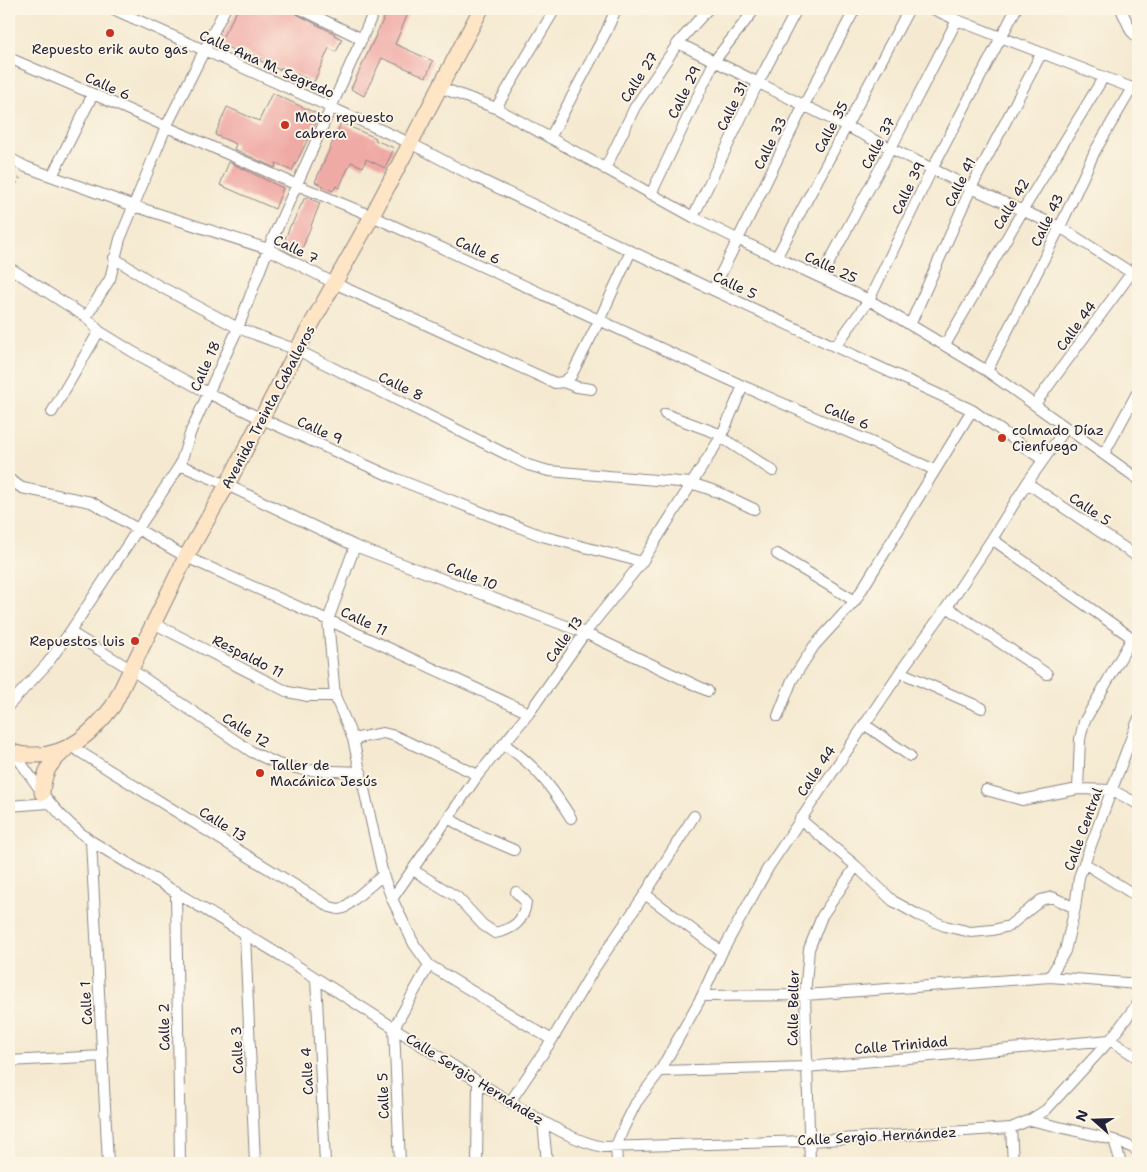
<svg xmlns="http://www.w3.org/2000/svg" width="1147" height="1172" font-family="'Shantell Sans',sans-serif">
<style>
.building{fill:#f0aaa6}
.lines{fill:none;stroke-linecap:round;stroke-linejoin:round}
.street-casing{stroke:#8c8686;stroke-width:12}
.secondary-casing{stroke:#8c8686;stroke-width:17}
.path{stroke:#8c8686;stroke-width:2.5;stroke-dasharray:1 4;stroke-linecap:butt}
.street{stroke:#fff;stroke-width:10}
.secondary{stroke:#fde5c5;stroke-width:15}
.poi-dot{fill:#c8321e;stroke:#fcf5e5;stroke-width:2}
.labels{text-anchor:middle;stroke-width:4;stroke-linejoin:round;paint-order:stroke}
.poi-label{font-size:14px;fill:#22223b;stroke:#fcf5e5;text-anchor:start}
.street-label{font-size:14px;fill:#22223b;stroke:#fcf5e5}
</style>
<rect width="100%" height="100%" fill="#fcf5e5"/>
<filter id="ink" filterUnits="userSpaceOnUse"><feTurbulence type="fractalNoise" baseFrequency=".02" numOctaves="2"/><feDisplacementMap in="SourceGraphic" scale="10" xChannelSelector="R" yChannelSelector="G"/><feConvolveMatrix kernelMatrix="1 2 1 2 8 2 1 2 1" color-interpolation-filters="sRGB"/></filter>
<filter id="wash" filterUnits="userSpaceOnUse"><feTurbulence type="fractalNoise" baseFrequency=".0096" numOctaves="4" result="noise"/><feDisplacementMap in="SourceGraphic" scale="20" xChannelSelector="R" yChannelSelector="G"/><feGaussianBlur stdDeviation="1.12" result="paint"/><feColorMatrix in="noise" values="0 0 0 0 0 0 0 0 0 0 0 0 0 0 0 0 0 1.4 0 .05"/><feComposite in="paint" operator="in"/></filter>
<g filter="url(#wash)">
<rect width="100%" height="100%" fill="#f5ead1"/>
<g id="blocks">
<!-- building -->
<path class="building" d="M238 9H287L335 34 334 35 342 39 336 52 329 48 314 82 281 67 280 70 260 61 261 59 241 49 239 53 219 43Z
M388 9H410L395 44 433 61 426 77 382 58 364 96 351 89Z
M272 93 320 115 292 171 276 163 275 168 234 149 236 144 215 135 227 107 259 121Z
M341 123 376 138 375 140 394 148 385 168 366 159 363 167 351 162 339 188 336 186 333 191 315 182Z
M229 162 283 188 275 209 220 185Z
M305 197 320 203 302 249 297 247 294 255 281 248 291 224H292Z"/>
</g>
</g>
<g filter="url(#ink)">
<use href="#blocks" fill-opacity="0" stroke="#8c8686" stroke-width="1"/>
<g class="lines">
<!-- street casing -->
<g class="street-casing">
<path id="street" d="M113 9 410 143 473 176 713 290 972 410 1043 460
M301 9 362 39
M933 9 957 20 1132 88 1138 92
M1121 9 1131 31 1138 38
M678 43 971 188 1060 227 1138 277
M9 58 93 94 297 185 372 216 743 386 935 470
M439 87 496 108 693 217 737 239 869 300 987 371 1138 479
M496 108 555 9
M550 138 606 32 616 9
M9 158 26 167 134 206 268 249 334 283 555 383 563 382 571 376 599 321 631 251
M605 169 635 107 678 43 708 9
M52 176 93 94
M651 194 715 60 755 9
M693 217 758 83 797 9
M114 258 150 281 238 328 297 350 528 465 549 471 691 483 718 492 754 509
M776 258 909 9
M13 270 86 317 99 331 133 352 208 393 260 418 397 479 542 536 642 562
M821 277 891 148 957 20
M713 290 804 105 855 9
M86 317 110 279 120 239 166 127 225 9
M910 325 971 188 1041 54
M945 345 1023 210 1103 78
M835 347 869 300 932 169 1016 9
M987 371 1060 227 1095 151 1132 88 1138 85
M563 382 577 387 591 389
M1035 404 1138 264
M52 412 99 331
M665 414 722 435
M721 437 773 471
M1104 454 1138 391
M180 465 227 485 355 546 585 633 708 691
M9 479 22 488 91 502 186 557 328 620 529 713
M1027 483 1138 557
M992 539 1138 642
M355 546 328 620 335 696 353 739 383 875 392 899 414 944 429 965 552 1040
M777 554 855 601
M947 607 1047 674
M153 623 288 692 308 696H335
M70 632 132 670 252 752 278 764 304 770 361 772
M900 672 982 708
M9 705 47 664 70 632 180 465 191 431 238 328 268 249 375 9
M778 716 792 680 814 646 855 601 972 410
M864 724 910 756
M353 739 383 733 395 736 478 775
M504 744C536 766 551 786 571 818
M72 747 330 907 338 909 344 908 383 875
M15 754C40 790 55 815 91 841L280 955 510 1102C539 1119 570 1140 603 1147L810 1141 1011 1128 1030 1120 1046 1110 1110 1040 1138 1003
M1078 789 1080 739 1084 722 1132 638
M986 790 1022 800 1078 789 1112 790 1138 804
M9 806 49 803
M448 818 472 832 514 850
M800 819 856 866 893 901 918 915 945 926 971 932 993 930 1009 926 1041 900 1052 897 1075 908
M91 841 108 1163
M1084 863 1138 897
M413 870 457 897 483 925 495 933C514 929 524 921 526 902L516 892
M176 891 180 1163
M645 894 722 952
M392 899 478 775 529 713 585 633 642 562 721 437 743 386
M245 935 255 1163
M1050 977 1065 951 1075 908 1079 877 1138 720
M316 978 325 1163
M702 996 805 995 1050 977 1138 984
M9 1061 103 1056
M660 1071 807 1067 1110 1040 1138 1058
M510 1102 552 1040 594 969 645 894 694 816
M1030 1120 1114 1140 1138 1150
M543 1122 547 1163
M1011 1128 1013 1163
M1114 1140 1121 1163
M400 1163 394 1028 429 965
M477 1163 478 1083
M617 1163 616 1146 624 1127 636 1103 660 1071 702 996 722 952 768 868 900 672 947 607 992 539 1027 483 1066 428
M810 1163 805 995 809 949 822 916 856 866"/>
</g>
<!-- secondary casing -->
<g class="secondary-casing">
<path id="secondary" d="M9 750C17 755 26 755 36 755 69 755 93 732 113 706L186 557 227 485 297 350 372 216 481 9
M42 793C44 771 49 764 65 750"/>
</g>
<!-- path -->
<path class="path" d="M9 196 21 176"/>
<!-- street -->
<use href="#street" class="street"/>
<!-- secondary -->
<use href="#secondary" class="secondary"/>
</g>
</g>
<!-- markers -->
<g class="poi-dot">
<circle cx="110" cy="33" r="5"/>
<circle cx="285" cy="125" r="5"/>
<circle cx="1002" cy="438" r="5"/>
<circle cx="135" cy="641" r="5"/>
<circle cx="260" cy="773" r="5"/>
</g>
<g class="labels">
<!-- poi labels -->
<g class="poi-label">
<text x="110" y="54" text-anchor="middle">Repuesto erik auto gas</text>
<text x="295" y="122">Moto repuesto<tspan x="295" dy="16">cabrera</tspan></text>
<text x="1012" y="435">colmado Díaz<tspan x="1012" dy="16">Cienfuego</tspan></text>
<text x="125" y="646" text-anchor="end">Repuestos luis</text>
<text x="270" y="770">Taller de<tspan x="270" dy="16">Macánica Jesús</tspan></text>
</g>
<!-- street labels -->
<g class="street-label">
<text transform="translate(267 64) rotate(24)" y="5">Calle Ana M. Segredo</text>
<text transform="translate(639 77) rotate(-57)" y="5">Calle 27</text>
<text transform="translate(108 86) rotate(24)" y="5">Calle 6</text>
<text transform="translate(684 92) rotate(-64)" y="5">Calle 29</text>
<text transform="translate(732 106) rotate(-64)" y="5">Calle 31</text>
<text transform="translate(831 127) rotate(-62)" y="5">Calle 35</text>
<text transform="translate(770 143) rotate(-64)" y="5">Calle 33</text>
<text transform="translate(878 143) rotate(-62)" y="5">Calle 37</text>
<text transform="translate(960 182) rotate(-64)" y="5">Calle 41</text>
<text transform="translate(908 188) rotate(-64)" y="5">Calle 39</text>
<text transform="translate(1011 204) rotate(-59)" y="5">Calle 42</text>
<text transform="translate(1047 220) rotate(-64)" y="5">Calle 43</text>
<text transform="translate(296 249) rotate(26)" y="5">Calle 7</text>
<text transform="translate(478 250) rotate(25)" y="5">Calle 6</text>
<text transform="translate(831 267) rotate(25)" y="5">Calle 25</text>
<text transform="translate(735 285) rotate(25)" y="5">Calle 5</text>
<text transform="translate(1076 326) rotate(-54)" y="5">Calle 44</text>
<text transform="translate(205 366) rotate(-66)" y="5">Calle 18</text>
<text transform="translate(401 386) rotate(26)" y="5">Calle 8</text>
<text transform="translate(268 407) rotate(-62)" y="5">Avenida Treinta Caballeros</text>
<text transform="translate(847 416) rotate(23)" y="5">Calle 6</text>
<text transform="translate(320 430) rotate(24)" y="5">Calle 9</text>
<text transform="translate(1090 509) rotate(34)" y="5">Calle 5</text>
<text transform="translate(472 576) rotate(21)" y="5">Calle 10</text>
<text transform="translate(364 621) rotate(25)" y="5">Calle 11</text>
<text transform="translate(564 639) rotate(-54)" y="5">Calle 13</text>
<text transform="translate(248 656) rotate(27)" y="5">Respaldo 11</text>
<text transform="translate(246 730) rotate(32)" y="5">Calle 12</text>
<text transform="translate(816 771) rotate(-56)" y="5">Calle 44</text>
<text transform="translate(223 824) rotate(32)" y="5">Calle 13</text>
<text transform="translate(1083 829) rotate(-70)" y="5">Calle Central</text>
<text transform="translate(86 1003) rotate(-93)" y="5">Calle 1</text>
<text transform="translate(793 1008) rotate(-89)" y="5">Calle Beller</text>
<text transform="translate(164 1027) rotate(-91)" y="5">Calle 2</text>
<text transform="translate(901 1045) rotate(-5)" y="5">Calle Trinidad</text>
<text transform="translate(237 1050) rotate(-93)" y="5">Calle 3</text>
<text transform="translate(307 1071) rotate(-93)" y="5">Calle 4</text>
<text transform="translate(475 1079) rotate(32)" y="5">Calle Sergio Hernández</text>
<text transform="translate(383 1096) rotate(-92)" y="5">Calle 5</text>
<text transform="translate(877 1136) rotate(-3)" y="5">Calle Sergio Hernández</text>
</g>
</g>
<!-- margin -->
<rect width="1147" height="1172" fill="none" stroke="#fcf5e5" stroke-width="30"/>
<!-- north arrow -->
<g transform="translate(1094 1120) rotate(290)" stroke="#fcf5e5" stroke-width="4" paint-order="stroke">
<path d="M0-4L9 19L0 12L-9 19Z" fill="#22223b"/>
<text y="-8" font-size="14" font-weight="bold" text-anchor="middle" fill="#22223b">N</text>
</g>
</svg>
